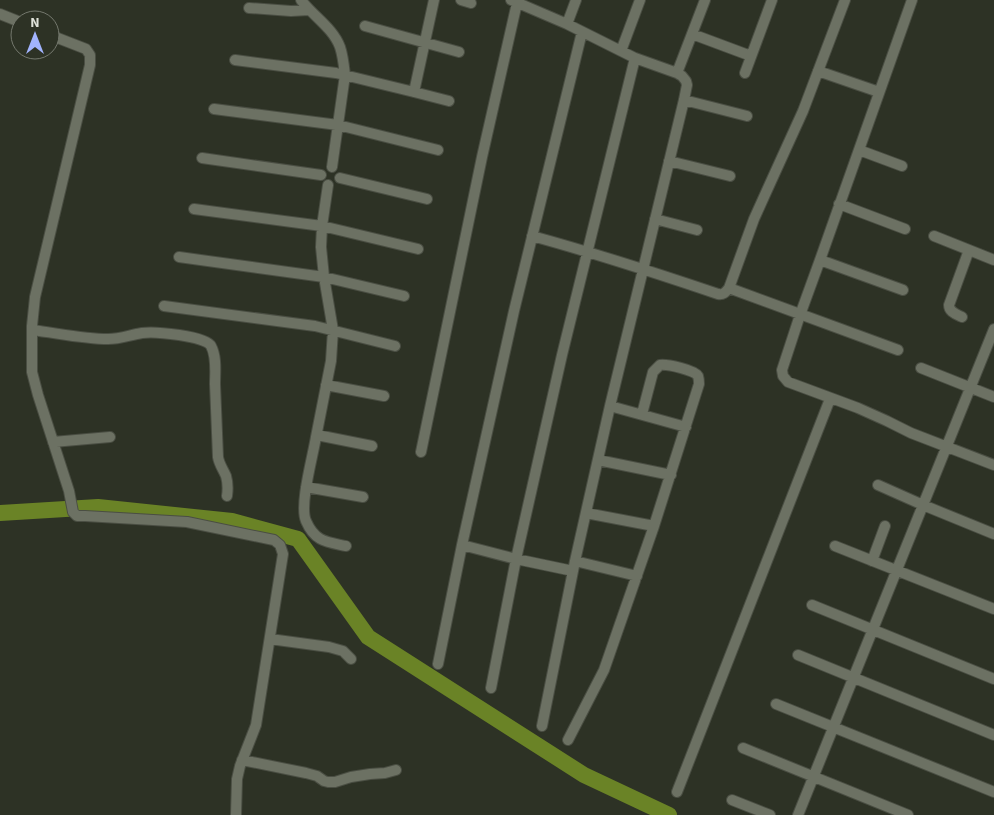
<svg xmlns="http://www.w3.org/2000/svg" width="994" height="815" font-family="'Source Sans 3',sans-serif">
<style>
.lines{fill:none;stroke-linecap:round;stroke-linejoin:round}
.river{stroke:#6a8326;stroke-width:16}
.minor-casing{stroke:#4a4e43;stroke-width:12}
.minor{stroke:#6c7163;stroke-width:10}
</style>
<rect width="100%" height="100%" fill="#2d3225"/>
<g class="lines">
<!-- river -->
<path class="river" d="M0 513 98 507 232 521 298 539 368 637 584 775 669 815"/>
<!-- minor casing -->
<g class="minor-casing">
<path id="minor" d="M301 0C313 16 333 28 340 47 343 56 344 66 345 75L332 167
M461 0 471 3
M511 0 567 24 635 58 677 73 682 76 686 81 687 85 684 100 610 406 575 561 542 726
M912 0 820 260 800 315 782 370 783 376 788 382 858 408 887 421 911 433 994 465
M249 8 291 11 309 10
M0 14 20 22
M567 24 576 0
M365 26 459 52
M692 34 751 56
M50 35 86 49 90 55V65L35 297 32 326V372L38 395 69 491 73 512 77 516H85L187 522 274 540 280 545 283 554 256 725 240 766 237 779 236 815
M621 51 640 0
M235 60 336 73 414 92 449 101
M818 71 879 92
M677 73 705 0
M745 73 772 0
M414 92 434 0
M684 100 747 116
M214 109 338 125 438 150
M859 150 902 166
M202 158 321 175
M669 161 730 176
M340 178 427 199
M328 185 322 226 321 247 324 277 333 330 331 361C326 387 321 412 316 437 313 456 299 505 306 521 315 542 327 542 346 546
M839 204 905 229
M194 209 322 226 418 249
M655 219 697 230
M532 236C594 253 656 273 718 294 723 295 725 293 729 288L754 219 768 188 803 111 845 0
M934 236 994 260
M179 257 324 277 404 296
M820 260 903 290
M729 288 898 350
M164 306 315 326 395 346
M962 317C956 314 949 312 949 305L969 250
M32 330C57 333 83 339 108 339 120 339 130 335 142 333 154 331 206 336 211 346 217 357 215 373 215 384 216 408 217 433 218 457 219 464 223 469 226 476 228 483 228 489 227 496
M921 368 994 397
M326 385 384 396
M610 406 686 427
M317 435 372 446
M53 442 110 437
M421 452 482 157 517 3
M598 460 671 475
M878 485 923 505 994 534
M306 487 363 497
M586 513 654 526
M462 545 516 559 573 571
M835 546 994 609
M575 561 637 576
M872 561 885 526
M812 605 994 679
M270 639 329 647 343 651 351 659
M798 655 994 735
M438 664 462 545 514 311 582 32
M491 688 516 559 562 355 635 58
M776 704 994 792
M568 740 604 670 654 526 699 384C699 382 699 379 698 376 695 370 667 364 660 365L653 372 642 414
M743 748 908 815
M242 760 306 773 317 776 324 781 328 782H335L351 777 370 774 385 773 396 770
M677 792 830 399
M732 800 770 815
M798 815 994 329"/>
</g>
<!-- minor -->
<use href="#minor" class="minor"/>
</g>
<!-- north arrow -->
<g transform="translate(35 35)"><circle r="24" fill="#2d3225" stroke="#74786d"/>
<path d="M0-4L9 19L0 12L-9 19Z" fill="#a1b3fd"/>
<text y="-8" font-size="14" font-weight="bold" text-anchor="middle" fill="#dee1d8">N</text>
</g>
</svg>
